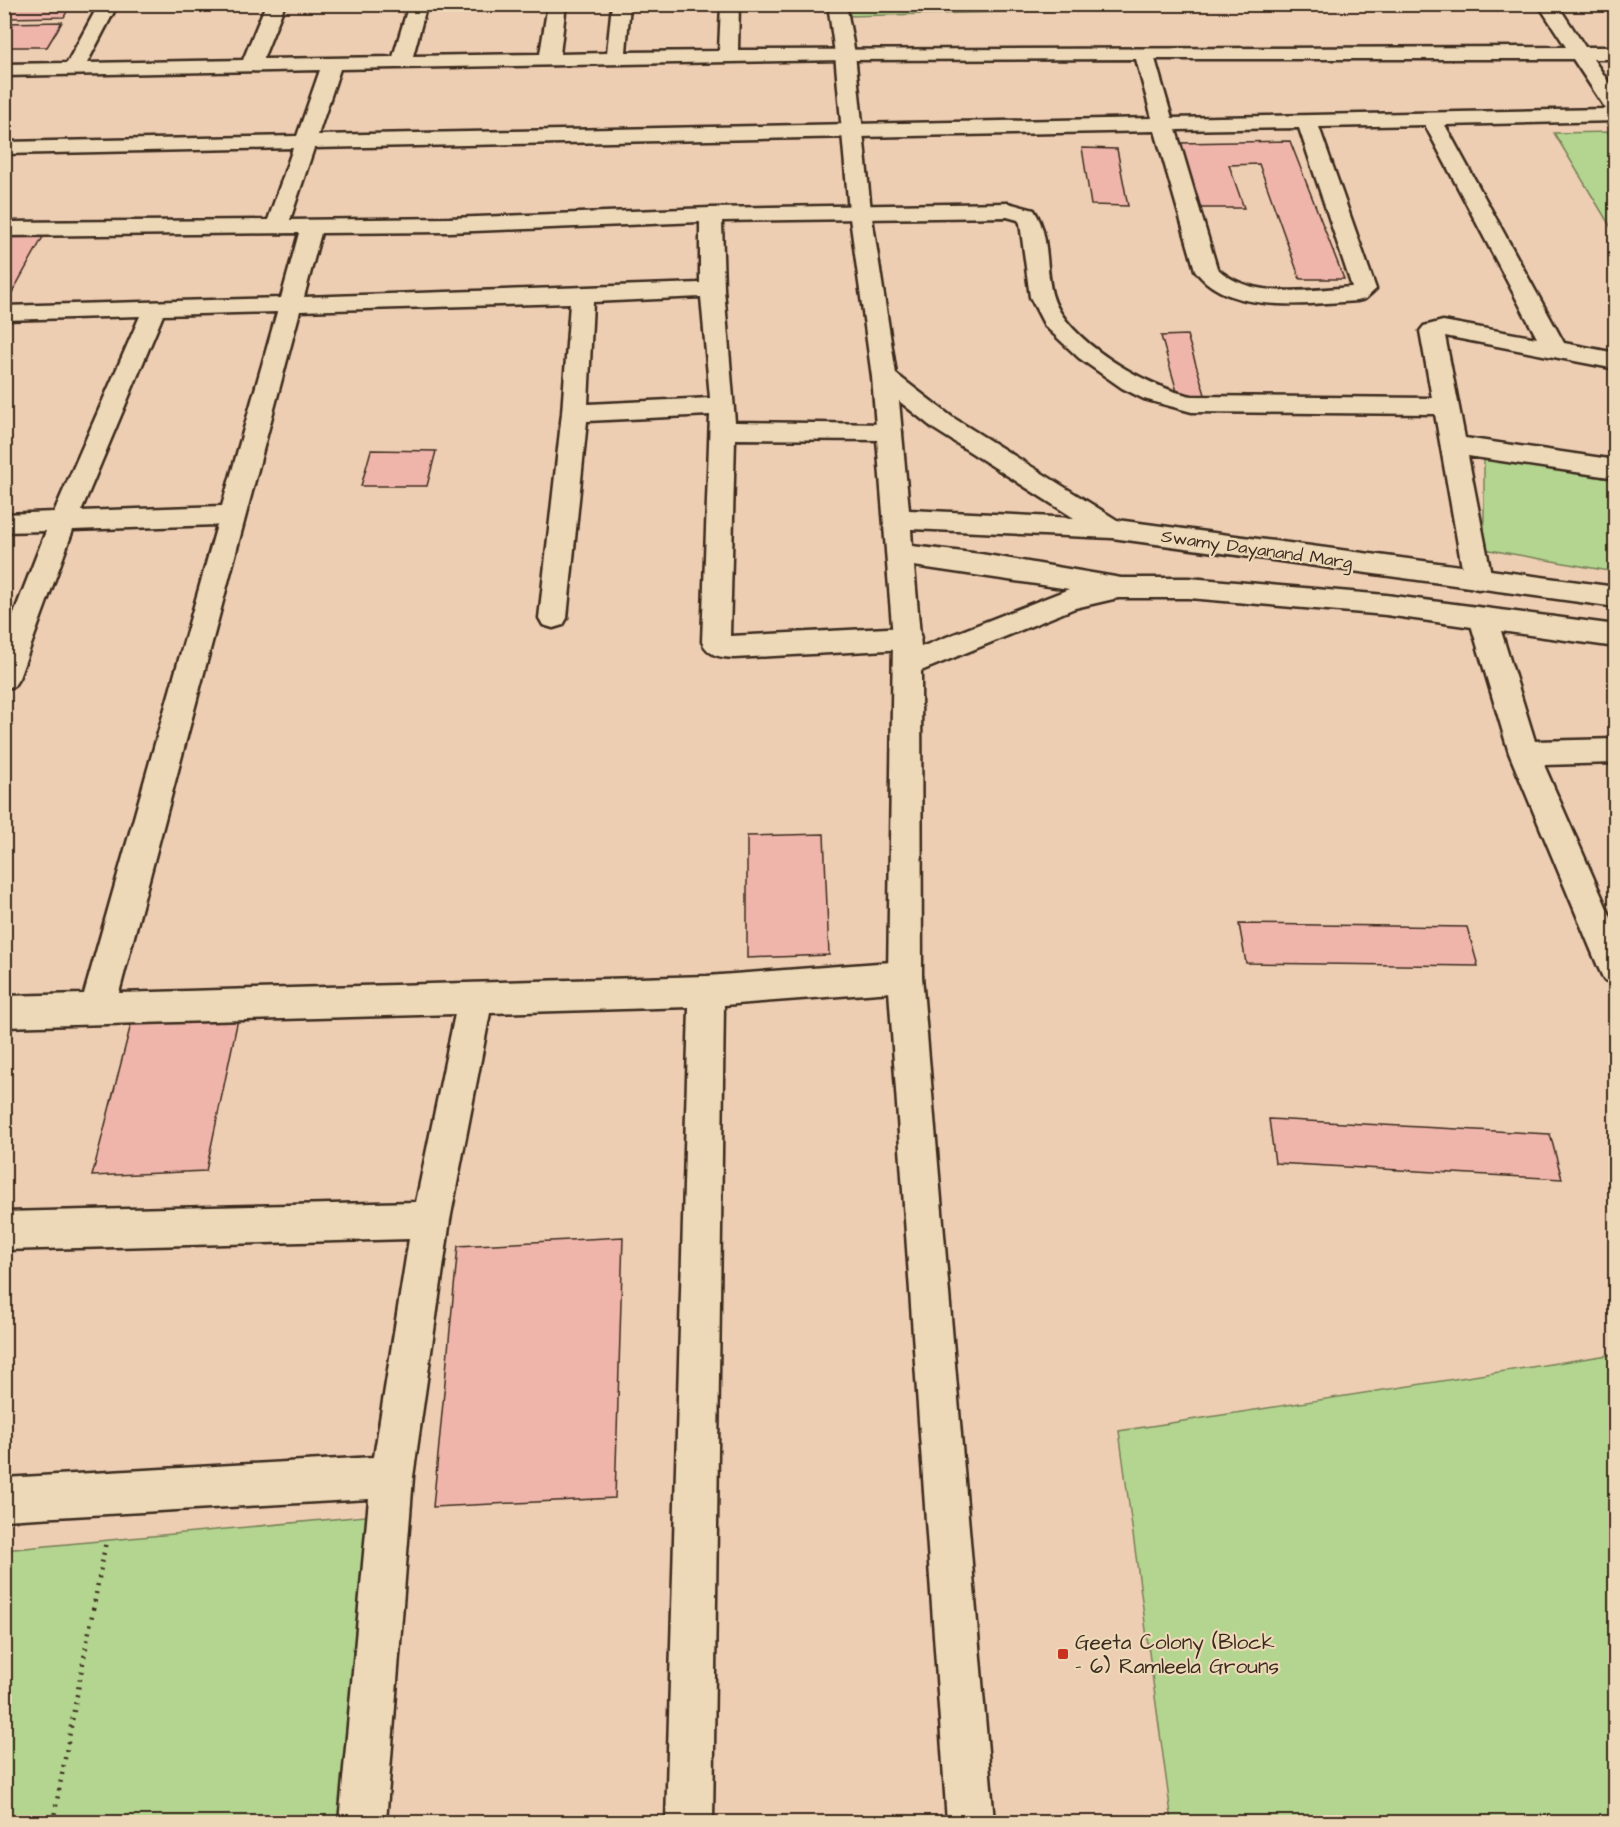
<svg xmlns="http://www.w3.org/2000/svg" width="1620" height="1827" font-family="'Architects Daughter',sans-serif">
<style>
.green{fill:#b3d590;stroke:#778057;stroke-width:1.5}
.building{fill:#efb5ab;stroke:#3b2a1e;stroke-width:1.5}
.lines{fill:none;stroke-linecap:round;stroke-linejoin:round}
.street-casing{stroke:#3b2a1e;stroke-width:5}
.secondary-casing{stroke:#3b2a1e;stroke-width:5}
.path{stroke:#3b2a1e;stroke-width:4.5;stroke-dasharray:2 6;stroke-linecap:butt}
.street{fill:#edd8b7;fill-rule:evenodd}
.secondary{fill:#edd8b7;fill-rule:evenodd}
.poi-dot{fill:#c8321e;stroke:#edd8b7;stroke-width:2}
.labels{text-anchor:middle;stroke-width:4.5;stroke-linejoin:round;paint-order:stroke}
.street-label{font-size:18px;fill:#3b2a1e;stroke:#edd8b7}
.near-poi-label{font-size:21px;fill:#3b2a1e;stroke:#edd8b7;text-anchor:start}
</style>
<rect width="100%" height="100%" fill="#eeceb3"/>
<filter id="ink" filterUnits="userSpaceOnUse"><feTurbulence type="fractalNoise" baseFrequency=".0167" numOctaves="2"/><feDisplacementMap in="SourceGraphic" scale="12" xChannelSelector="R" yChannelSelector="G"/><feConvolveMatrix kernelMatrix="1 2 1 2 8 2 1 2 1" color-interpolation-filters="sRGB"/></filter>
<g filter="url(#ink)">
<!-- green -->
<path class="green" d="M1080 5 1081 10 848 16 847 5Z
M1536 5 1538 8 1303 7 1302 5Z
M1615 132H1616L1615 234 1554 133Z
M1484 456 1615 480V572L1484 549Z
M1615 1354V1822H1172L1119 1431Z
M397 1513 348 1822H5L4 1550Z"/>
<!-- building -->
<path class="building" d="M4 4H71L64 17 4 18Z
M62 22 47 47H4V23Z
M1290 141 1344 279H1300L1259 164 1229 165 1244 208H1200L1179 143Z
M1082 148 1117 149 1128 206 1091 205Z
M4 237H43L4 307Z
M1187 335 1207 401 1180 402 1161 336Z
M371 450 436 451 427 486H361Z
M824 834 829 955 747 958V836Z
M1239 924 1467 927 1478 966 1246 963Z
M238 1019 206 1171 92 1176 131 1024Z
M1269 1119 1550 1134 1562 1179 1275 1163Z
M623 1237 615 1498 433 1507 458 1246Z"/>
<g class="lines">
<!-- street casing -->
<g class="street-casing">
<path id="street" d="M99 4H118L87 63 243 60 266 4H285L263 59 393 57 409 4H427L413 56 540 54 548 4H566L560 54 607 53 612 4H630L626 52 719 51 721 4H739L738 50 1566 47 1538 4H1557L1585 47H1616V59H1593L1616 93V121L1445 125 1564 343 1616 353V369L1445 336 1465 438 1616 460V478L1468 456 1492 579 1488 586 1478 589 1468 586 1464 579 1435 414 1192 412 1144 399 1122 388 1079 358 1045 326 1030 297 1020 223 1018 220 1007 217 722 221 724 289 735 422 889 424 898 426 902 432 898 438 889 440 735 439 730 636 907 627 917 630 921 638 917 646 907 649 734 658C719 657 709 656 702 642L710 415 587 421 567 618 563 625 553 628 543 625 539 618 562 413 570 303 300 311 119 993 707 976 905 961 917 965 922 976 917 987 905 991 724 1005 713 1822H666L689 1007 490 1013 450 1220 413 1477 386 1822H339L369 1499 4 1520V1478L374 1457 409 1239 4 1250V1212L416 1202 455 1014 4 1027V996L84 994 217 525 73 530 19 678 14 686 4 689V639L46 531 4 532V514L54 512 140 316 4 320V306L281 298 299 233 4 236V222L268 220 293 148 4 154V142L297 136 320 70 4 76V64L67 63ZM1136 59 1152 118 318 135 340 69 845 60ZM1155 59H1573L1606 109 1172 118ZM1425 125 1537 338 1443 321 1424 326 1420 331 1432 398 1192 396C1148 388 1064 340 1052 294 1045 267 1050 234 1034 210L1008 203 711 208 449 218 290 220 314 148 1155 131 1195 270C1226 315 1309 304 1357 301L1365 299 1376 289 1319 127ZM1299 128 1352 287H1351C1309 290 1250 300 1217 268L1176 130ZM700 222V283L304 297 321 233 449 232ZM701 297 710 398 588 404 593 302ZM277 312 222 506 81 511 163 315Z
M1483 608 1493 611 1497 618 1535 741 1616 739V763L1544 765 1616 929V984L1604 980 1599 969 1509 753 1469 618 1473 611Z"/>
</g>
<!-- secondary casing -->
<g class="secondary-casing">
<path id="secondary" d="M828 4H846L855 54 871 211 896 374 952 417 1117 520 1616 587V607L1112 538 911 529 912 546 981 554 1121 578H1189L1386 595 1616 625V647L1386 615 1189 598H1118L1075 608 921 671 922 976 994 1822H947L888 976 893 638 872 377 849 211 835 54ZM899 401 934 429 1074 518 909 510ZM914 566 1069 589 921 647Z"/>
</g>
<!-- path -->
<path class="path" d="M53 1822 106 1541"/>
<!-- street -->
<use href="#street" class="street"/>
<!-- secondary -->
<use href="#secondary" class="secondary"/>
</g>
</g>
<!-- markers -->
<rect class="poi-dot" x="1057" y="1648" width="12" height="12" rx="3"/>
<g class="labels">
<!-- street labels -->
<g class="street-label">
<text transform="translate(1257 549) rotate(8)" y="6">Swamy Dayanand Marg</text>
</g>
<!-- near-poi labels -->
<g class="near-poi-label">
<text x="1075" y="1649">Geeta Colony (Block<tspan x="1075" dy="24">- 6) Ramleela Grouns</tspan></text>
</g>
</g>
<!-- margin -->
<rect width="1620" height="1827" fill="none" stroke="#edd8b7" stroke-width="24"/>
<rect x="12" y="12" width="1596" height="1803" fill="none" stroke="#3b2a1e" stroke-width="2" filter="url(#ink)"/>
</svg>
